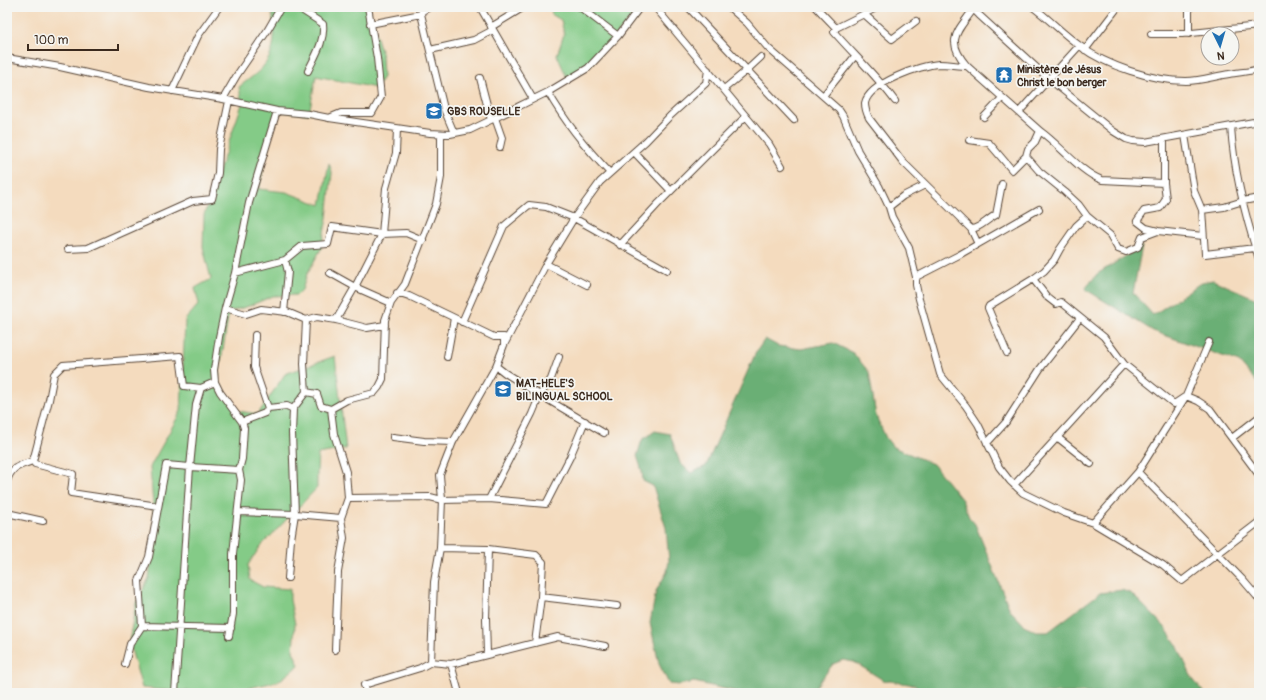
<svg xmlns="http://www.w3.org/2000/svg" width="1266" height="700" font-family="Pangolin,sans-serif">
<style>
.green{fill:#84cb87;stroke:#607a52}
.forest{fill:#6baf74;stroke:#536c49}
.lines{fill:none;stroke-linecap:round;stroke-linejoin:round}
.minor-casing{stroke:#574536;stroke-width:8}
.minor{stroke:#fff;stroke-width:6}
.labels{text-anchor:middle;stroke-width:3.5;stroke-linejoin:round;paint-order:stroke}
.poi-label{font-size:11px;font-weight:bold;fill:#3b2a1e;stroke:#f6f6f2;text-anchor:start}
</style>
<rect width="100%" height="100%" fill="#f6f6f2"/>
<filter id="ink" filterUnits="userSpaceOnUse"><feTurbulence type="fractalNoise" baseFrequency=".025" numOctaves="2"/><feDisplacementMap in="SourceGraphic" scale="8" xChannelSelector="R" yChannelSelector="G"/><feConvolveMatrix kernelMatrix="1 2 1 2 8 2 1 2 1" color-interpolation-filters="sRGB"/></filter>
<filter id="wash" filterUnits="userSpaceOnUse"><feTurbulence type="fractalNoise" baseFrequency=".012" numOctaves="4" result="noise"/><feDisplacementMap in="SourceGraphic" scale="16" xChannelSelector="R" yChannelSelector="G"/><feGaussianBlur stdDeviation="0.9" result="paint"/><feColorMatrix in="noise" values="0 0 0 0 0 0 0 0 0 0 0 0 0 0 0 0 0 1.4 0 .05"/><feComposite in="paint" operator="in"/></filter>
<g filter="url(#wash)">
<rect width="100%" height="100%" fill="#f4dbbe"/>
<!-- green -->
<path class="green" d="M271 7H368L382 55 383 77 376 88 316 76 309 114 277 111 271 128 259 189 286 192 321 205 329 163 332 173 327 218 321 249 307 274 302 290 297 295 273 296 249 306 229 312 218 381 238 411 258 414 285 374 335 356 346 449 318 454 317 474V488L260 547 248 565 250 580 263 587 290 589V600L295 624 293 651 299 665 279 681 232 692 162 690 142 688 129 642 136 603 149 578 155 531 150 467 181 411 185 320 199 304 195 288 211 279 203 247 204 215 242 104 239 87C247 80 259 73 265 64 278 47 274 27 271 7Z
M553 7H640L588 68 568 80 557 55 564 34 561 20 551 14Z"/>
<!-- forest -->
<path class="forest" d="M1142 246 1133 293 1153 315 1202 282 1213 280 1259 300V385L1239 362 1153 331 1085 289 1097 274Z
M765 339 778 346 801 349 833 343 853 353 869 372 876 416 886 438 893 447 933 464 962 500 969 517 975 524 1010 610 1026 627 1037 632H1048L1100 593 1122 590 1132 594 1164 626 1177 645 1192 678 1204 693H921L915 685 883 680 854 662 843 660 833 664 811 693H743L694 682 679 685 669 684 659 664 650 623 656 591 667 572 669 561 666 528 653 486 643 481 642 471 637 456 642 440 655 431 670 434 680 463 691 473 706 466 756 352Z"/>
</g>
<g filter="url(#ink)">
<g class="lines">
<!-- minor casing -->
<g class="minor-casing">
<path id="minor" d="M297 7 323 24C325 41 315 56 308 71
M421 7 422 11 421 14 444 109 454 133
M480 7 533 99
M580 7 618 36
M655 7 769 144 782 166
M688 7 794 120
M729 7 747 23 768 48 839 110 843 116 858 151 879 186 889 207 892 217 909 248 916 277V285L919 299 940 374 966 406 978 424 999 467 1010 481 1023 493 1064 513 1093 523 1163 565 1182 581 1259 522
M816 7 836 28
M878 7 836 28 834 32C854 55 877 76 895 101
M974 7 975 11 979 15 1049 79 1113 131 1126 139 1133 141 1145 142 1259 121
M1033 7C1049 19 1063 34 1080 46 1106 66 1153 81 1186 81 1201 81 1215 76 1229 74 1239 72 1249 72 1259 69
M1189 7V34
M974 8C958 32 944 39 967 66L1040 131C1060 145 1080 172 1102 180L1164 183
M422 11 430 7
M864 14 892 39 916 21
M370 24 421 14
M491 27 524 7
M1151 34H1182L1259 26
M430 50 474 40 493 30
M1085 50 1118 7
M7 58 60 67 149 87 223 99 277 111 309 114 329 118 430 133 450 134 470 130 495 118 548 92 588 68 618 36 640 7
M967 66C958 66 948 64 939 64 921 65 869 83 865 103 865 108 867 114 869 118L903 162 971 229C981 228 987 219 996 215L1002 184
M480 78 491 120
M724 89 747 70 761 57
M172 91 198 36 219 7
M548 92C565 122 586 148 610 173
M823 96 855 56
M223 99 237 75 267 31 281 7
M1019 112 1079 46
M984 117 1002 98
M329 118 341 113H372L381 97 377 58 368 7
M495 118 502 138 500 147
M1231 127C1234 172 1245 216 1259 259
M1040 131 1035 142 1028 149 1026 156 1039 171 1065 192 1079 205 1087 216 1110 235 1118 249 1126 252 1138 247 1142 237 1158 231 1146 228 1137 221 1144 211 1160 208 1166 199 1164 183V139
M1185 135 1194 191 1202 210 1205 254 1255 248
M969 140 989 143 1012 170 1026 156
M634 152 671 191
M889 207 903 196 925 185
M1202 210 1224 207 1243 201 1259 198
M971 229 978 244
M1158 231 1203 236
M620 245 659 203 746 116
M68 249 88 248 193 201 212 199 218 173 219 149 229 101
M546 264 587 285
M235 273 285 260 302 246 328 244 332 227 382 234 406 233 423 240
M330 273 355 287 391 303
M916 277 959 255 1039 209
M1033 279 1047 297 1056 304 1061 302 1104 337 1124 364 1174 404 1186 396 1198 401 1210 409 1259 475
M397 293H400L409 296 494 337H504V344
M225 308 246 314 261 309 287 312 306 320 317 317 336 320 367 328 385 325
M284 312 288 272 285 260
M306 320 304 364 306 392
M336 320 355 287 382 234 386 188 396 153 397 129
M462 322 504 226 529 205 546 207 574 218 667 270
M255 335 254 367 268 408
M1007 353 988 308 989 306 1033 279 1044 271 1054 260 1060 249 1076 226 1087 216
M447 357 454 318
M496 366 505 373 540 395 551 379 559 357
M242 422 265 413 268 408 287 406 293 409
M393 437 424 441 453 442
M1057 437 1091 464
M1232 438 1259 417
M987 443 1006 422 1040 369 1080 318
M33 461 35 464 73 474 71 493 158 506
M1138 472 1242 579 1259 599
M7 481C12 466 19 466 33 461L49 400 54 374 63 365 180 356 184 386 201 388
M1014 485 1124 364
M348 498 430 497 442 500 489 499 546 504 570 457 585 421
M489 499 532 414 540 395 604 433
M238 512 295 514 341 518 348 498 346 472 334 434 331 409
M7 513 43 521
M1093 523 1138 472 1186 396 1209 342
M440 548 488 549 536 555 543 562 541 597 535 643
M288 578 291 539 295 514 292 433 293 409 306 392 317 394 321 406 331 409 347 400 374 393 379 387 383 379 385 320 391 303 405 284 436 204 441 177V135
M541 597 617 606
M231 628 142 626 139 581 149 557 166 465 190 467 239 470
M229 636 233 614V554L241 480 239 470 242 459 243 444 244 428 242 422 220 392 215 382 214 370 219 337 225 308 235 273 249 203 277 111
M335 650 338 572 344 538 341 518
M487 654 486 619 488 549
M431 662 451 664 558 637 605 646
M125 664 130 644 142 626
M451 664 459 693
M175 693 190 467 196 405 201 388 215 382
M367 693 364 685 420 668 431 662 434 582 440 548 442 500 440 475 453 442 496 366 504 345 546 264 574 218 600 182 646 141 670 116 706 83 708 70"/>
</g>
<!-- minor -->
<use href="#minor" class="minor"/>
</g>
</g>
<!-- icons -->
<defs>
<g id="temple-square" transform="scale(0.9)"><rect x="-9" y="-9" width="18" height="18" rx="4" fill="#1f6fb2" stroke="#f6f6f2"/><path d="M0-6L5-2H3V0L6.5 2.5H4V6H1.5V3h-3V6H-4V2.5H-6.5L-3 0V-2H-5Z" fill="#fff"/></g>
<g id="school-square" transform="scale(0.9)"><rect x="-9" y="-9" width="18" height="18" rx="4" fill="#1f6fb2" stroke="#f6f6f2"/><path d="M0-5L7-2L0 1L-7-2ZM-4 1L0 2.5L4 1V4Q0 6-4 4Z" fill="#fff"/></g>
</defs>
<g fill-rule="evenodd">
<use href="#temple-square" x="1004" y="75"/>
<use href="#school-square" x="434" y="111"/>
<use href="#school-square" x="503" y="389"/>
</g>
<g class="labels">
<!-- poi labels -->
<g class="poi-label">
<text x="1017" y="73">Ministère de Jésus<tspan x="1017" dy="13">Christ le bon berger</tspan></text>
<text x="447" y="115">GBS ROUSELLE</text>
<text x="516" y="387">MAT-HELE'S<tspan x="516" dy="13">BILINGUAL SCHOOL</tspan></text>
</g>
</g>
<!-- margin -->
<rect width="1266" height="700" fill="none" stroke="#f6f6f2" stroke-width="24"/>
<!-- north arrow -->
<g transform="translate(1220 46) rotate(175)"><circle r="19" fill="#f6f6f2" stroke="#aba49d"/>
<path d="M0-3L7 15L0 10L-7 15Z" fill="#1f6fb2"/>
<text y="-6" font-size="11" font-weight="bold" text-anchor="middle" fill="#3b2a1e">N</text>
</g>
<!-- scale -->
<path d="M28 44v6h90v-6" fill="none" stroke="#3b2a1e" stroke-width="2"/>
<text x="34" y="44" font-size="12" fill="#3b2a1e" stroke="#f6f6f2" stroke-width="3" paint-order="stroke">100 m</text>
</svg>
